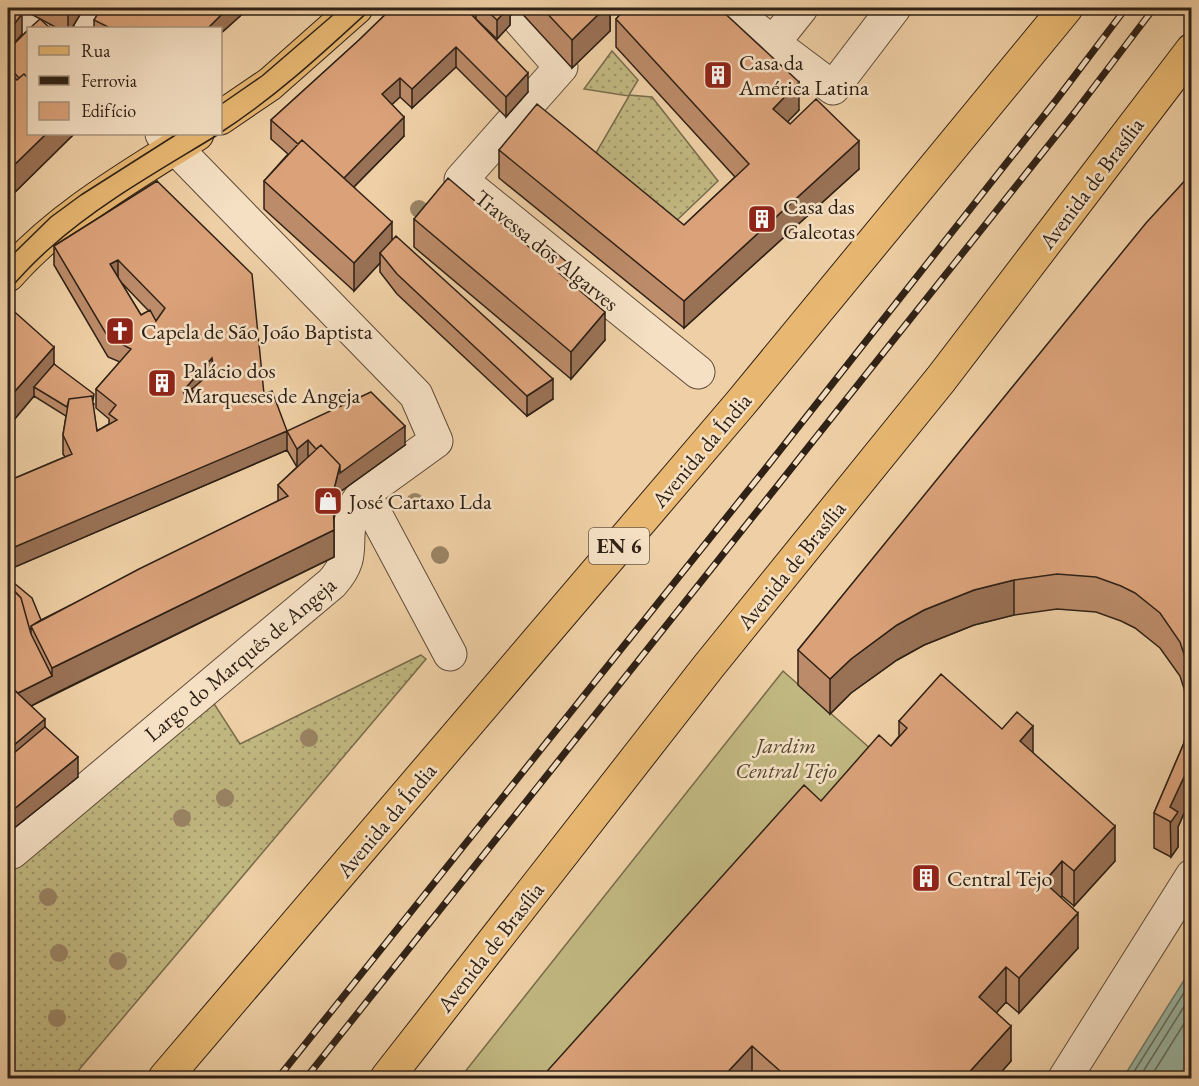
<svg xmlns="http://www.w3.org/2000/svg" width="1199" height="1086" font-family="'EB Garamond',serif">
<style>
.grass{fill:url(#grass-dots);stroke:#786c4c;stroke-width:1.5}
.garden{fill:#c1b881;stroke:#786c4c;stroke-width:1.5}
.water{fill:#9ab6a4;stroke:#6f7a6b;stroke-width:1.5}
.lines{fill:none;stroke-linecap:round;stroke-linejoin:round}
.shore{stroke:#646c5d;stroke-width:1.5}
.minor-casing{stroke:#5f4c3a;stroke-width:35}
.major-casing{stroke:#2f2116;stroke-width:35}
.minor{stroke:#f5e0c4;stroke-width:33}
.major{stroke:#e8b872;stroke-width:33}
.tram{stroke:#2f2116;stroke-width:1.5}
.rail-casing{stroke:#2f2116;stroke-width:7}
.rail{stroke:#f5e0c4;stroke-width:4.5;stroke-dasharray:14;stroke-linecap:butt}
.tree{fill:#9a8465}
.wall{fill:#bc8b69;stroke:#2f2116;stroke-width:1.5;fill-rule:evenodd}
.shaded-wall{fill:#997155;stroke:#2f2116;stroke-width:1.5}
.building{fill:#dba27a;stroke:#2f2116;stroke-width:1.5;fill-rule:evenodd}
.labels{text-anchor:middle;stroke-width:5;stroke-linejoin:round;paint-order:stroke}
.shield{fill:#f5e0c4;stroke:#6a5a4a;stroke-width:1.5}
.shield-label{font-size:21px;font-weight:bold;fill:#2f2116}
.poi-label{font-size:22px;fill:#2f2116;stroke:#f5e0c4;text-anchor:start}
.street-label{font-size:22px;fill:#2f2116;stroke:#f5e0c4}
.park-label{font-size:22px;font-style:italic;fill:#544731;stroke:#f5e0c4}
</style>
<defs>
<pattern id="grass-dots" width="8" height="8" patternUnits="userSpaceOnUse" patternTransform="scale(1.5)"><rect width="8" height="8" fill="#c1b881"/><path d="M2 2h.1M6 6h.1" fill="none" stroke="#9d9569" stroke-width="1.8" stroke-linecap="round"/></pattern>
</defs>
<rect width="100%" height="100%" fill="#efcfa5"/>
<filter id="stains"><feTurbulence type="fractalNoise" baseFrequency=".00333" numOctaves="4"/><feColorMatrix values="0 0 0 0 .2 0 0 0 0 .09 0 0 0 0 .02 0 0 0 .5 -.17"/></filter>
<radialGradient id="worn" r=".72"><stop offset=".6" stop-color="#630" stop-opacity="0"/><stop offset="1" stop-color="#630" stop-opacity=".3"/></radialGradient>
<!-- grass -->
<path class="grass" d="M612 51 638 80 629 95 652 97 718 181 675 222 589 165 629 96 584 89Z
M421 655 426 659 72 1078H8V867L213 702 240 744Z"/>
<!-- garden -->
<path class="garden" d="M783 671 872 750 572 1078H460Z"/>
<!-- water -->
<path class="water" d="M1191 969V1078H1123Z"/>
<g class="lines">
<!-- shore -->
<path class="shore" d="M1130 1078 1192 980
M1139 1078 1192 994
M1150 1078 1192 1011"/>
<!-- minor casing -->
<g class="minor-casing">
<path id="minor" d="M729 8 773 43
M801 8 773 43 833 88 894 8
M510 9 561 67 461 180 698 372
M8 20 33 28
M91 28 105 8
M364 493 450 654
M8 853 12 852 332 583C355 557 344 547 350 519 352 509 358 501 364 493L436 441 416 395 162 134
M1065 1078 1192 876"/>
</g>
<!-- major casing -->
<g class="major-casing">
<path id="major" d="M220 118 270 84 356 8
M8 275C61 215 131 176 197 134
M165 1078 740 404 1066 8
M387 1078 708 667 941 379 1192 50"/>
</g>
<!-- minor -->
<use href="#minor" class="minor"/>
<!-- major -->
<use href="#major" class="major"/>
<!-- tram -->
<path class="tram" d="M220 105 262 76 341 8
M220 133C276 97 324 52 372 8
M8 259 51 217 81 195 177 134
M8 291C21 276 35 261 50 248 100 203 162 169 219 134"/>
<!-- rail casing -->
<g class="rail-casing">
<path id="rail" d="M278 1078 762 473 1057 99 1126 8
M306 1078 1075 112 1154 8"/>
</g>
<!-- rail -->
<use href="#rail" class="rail"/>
</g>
<!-- trees -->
<g class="tree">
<circle cx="419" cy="209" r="9"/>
<circle cx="415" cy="502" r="9"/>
<circle cx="440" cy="555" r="9"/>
<circle cx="309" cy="738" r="9"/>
<circle cx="225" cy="798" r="9"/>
<circle cx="182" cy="818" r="9"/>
<circle cx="48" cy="897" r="9"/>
<circle cx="59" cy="953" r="9"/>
<circle cx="118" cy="961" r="9"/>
<circle cx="57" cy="1018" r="9"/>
</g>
<!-- wall -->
<path class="wall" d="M20 8H84L72 28H57Z
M249 8 220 34V28H94V20Z
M392 8H512V14L510 16V25L497 39 475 18 528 92 506 117 456 67 412 108 400 97 392 104 404 136 354 187 392 239 553 399 527 416 397 294 380 272V263L354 291 264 209V181L288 154 271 139V120L359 40Z
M517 8H610V31L572 68Z
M619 8H719L799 110 787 122 859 169 684 328 499 178V150L684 225 735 177 616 47V19L623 11Z
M8 11 22 34 10 48 28 30V134H74L8 199Z
M1191 174V797L1178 827V847L1171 857 1154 848V813L1184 743 1189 716V704L1180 676 1160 648 1135 628 1121 621 1096 612 1057 609 1014 615 974 625 924 645 897 660 851 693 830 714 798 685V650Z
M157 181 264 394 287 431 405 445 340 492 334 519V557L31 706 78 777 8 833V584L41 620 278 501V485L297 467 287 450 10 569 8 572V481L65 457 63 454V435L66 416 34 396 8 427V306L54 364 94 404 93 407 97 431 109 424V419L96 408V389L120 362 108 357 54 265V246ZM120 281 143 305 149 311 141 315Z
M414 219 568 281 605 340 571 379 414 247Z
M899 721 1002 729 1033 753 1115 861 1074 906 1062 896 1061 898 1078 948 1019 1013 1006 1002 996 1013 1011 1061 996 1078H541L821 801 891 746 899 736Z"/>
<!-- shaded-wall -->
<path class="shaded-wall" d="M68 8H84L72 28H68Z
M228 8H249L220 34V28H208Z
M467 8H476V18L466 28V9Z
M506 8H512V14L510 16V25L497 39V20Z
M605 8H610V31L572 68V40Z
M22 14V34L8 51V32Z
M456 47V67L412 108V89Z
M528 73V92L506 117V97Z
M400 78V97L382 114V94Z
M799 82V110L773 137V109Z
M404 117V136L340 201V182Z
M46 134H74L8 199V171Z
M859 141V169L684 328V301Z
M392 222V249L380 253V263L354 291V263Z
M118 260V279L110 264Z
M568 263V291L559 273Z
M605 312V340L571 379V352Z
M54 347V374L34 387V396L8 427V399Z
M212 358V377L192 389V400L183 411V391Z
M553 379V399L527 416V396Z
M405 426V445L340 492 333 521V493L340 465Z
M287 431V450L10 569 8 572V544L10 541Z
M308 440V460L297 468V449Z
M334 530V557L52 695 12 716V696L52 676V668Z
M1014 580V615L974 625 924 645 897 660 851 693 830 714V679L851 659 897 625 924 610 974 590Z
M45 719V746L8 778V750Z
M1033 726V761L1020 741Z
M78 757V777L8 833V814Z
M1191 762V797L1178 827V847L1171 857 1170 807Z
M1115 826V861L1074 906V871Z
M1062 861V896L1044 917V882Z
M1078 913V948L1019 1013V978Z
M1006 967V1002L979 1032V997Z
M1011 1026V1061L996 1078H964Z
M752 1046V1078H722Z"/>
<!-- building -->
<path class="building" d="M101 8H228L208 28H110L94 20Z
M392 8H467L466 9 528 73 506 97 456 47 412 89 400 78 382 94 404 117 344 178 302 140 298 144 271 120 359 40Z
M484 8H509L497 20Z
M542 8H605L572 40Z
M626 8H719L799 82 773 109 790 124 816 99 859 141 684 301 499 150 537 104 684 225 749 164 616 19Z
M8 11 22 14 8 32Z
M40 19 50 28H30Z
M28 30V78L24 74 19 78 8 66V46L10 48Z
M8 71 17 80 24 74 28 78V134H46L8 171Z
M302 140 392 222 354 263 264 181Z
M1191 174V762L1170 807 1178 812 1171 822 1154 813 1184 743 1191 708 1189 669 1180 642 1160 613 1135 593 1121 586 1096 577 1057 574 1014 580 974 590 924 610 897 625 851 659 830 679 798 650 1146 223Z
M448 178 536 253 544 243 568 263 559 273 605 312 571 352 414 219Z
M157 181 252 274 264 394 272 391 287 431 10 549V541L8 538V481L72 454 63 435 69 399 92 396 97 431 117 420 109 414 116 405 96 389 131 349 108 337 54 246ZM118 260 165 308 156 321 150 310 141 315 110 264ZM212 358 214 370 192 389 196 399 188 404 183 391Z
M396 236 553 379 527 396 397 274 380 253Z
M8 306 54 347 8 399Z
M54 364 94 394 93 401 92 396 69 399 67 407 34 387Z
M371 392 405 426 340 473V465L321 445 316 449 308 440 297 449 287 431Z
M321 445 340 465 333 493 334 530 52 668 31 626 139 569 288 496 278 485Z
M14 583 32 598 41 620 31 626V634L21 598 10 587Z
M8 584 21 598 31 634 52 676 18 693 9 685 8 687Z
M941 674 1002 729 1017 712 1033 726 1020 741 1115 826 1074 871 1062 861 1044 882 1078 913 1019 978 1006 967 979 997 1011 1026 964 1078H788L752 1046 722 1078H541L804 785 821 801 879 735 891 746 907 728 899 721Z
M9 685 45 719 8 750V687Z
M45 727 78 757 8 814V758Z"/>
<!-- icons -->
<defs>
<g id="building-square" transform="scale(1.5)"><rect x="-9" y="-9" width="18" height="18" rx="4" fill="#8f2418" stroke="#f5e0c4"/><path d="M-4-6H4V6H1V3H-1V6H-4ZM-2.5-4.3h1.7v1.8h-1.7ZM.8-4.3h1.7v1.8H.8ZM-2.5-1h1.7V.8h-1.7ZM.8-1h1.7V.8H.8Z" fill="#fff"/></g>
<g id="church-square" transform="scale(1.5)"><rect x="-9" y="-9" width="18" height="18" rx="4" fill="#8f2418" stroke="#f5e0c4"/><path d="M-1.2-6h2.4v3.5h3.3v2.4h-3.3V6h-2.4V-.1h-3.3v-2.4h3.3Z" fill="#fff"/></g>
<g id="shop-square" transform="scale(1.5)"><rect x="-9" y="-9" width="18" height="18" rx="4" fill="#8f2418" stroke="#f5e0c4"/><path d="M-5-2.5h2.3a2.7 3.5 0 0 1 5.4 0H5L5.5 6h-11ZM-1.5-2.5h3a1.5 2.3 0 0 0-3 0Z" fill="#fff"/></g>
</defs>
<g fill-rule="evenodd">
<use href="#building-square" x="718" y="75"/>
<use href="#building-square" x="762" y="219"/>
<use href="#church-square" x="120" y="331"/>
<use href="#building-square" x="162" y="383"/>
<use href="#shop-square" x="328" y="501"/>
<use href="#building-square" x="926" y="878"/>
</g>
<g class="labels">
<!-- shield labels -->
<rect class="shield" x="589" y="528" width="60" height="36" rx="4.5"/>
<g class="shield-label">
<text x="619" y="553">EN 6</text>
</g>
<!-- poi labels -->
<g class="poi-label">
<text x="739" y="70">Casa da<tspan x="739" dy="25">América Latina</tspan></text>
<text x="783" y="214">Casa das<tspan x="783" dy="25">Galeotas</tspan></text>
<text x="141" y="339">Capela de São João Baptista</text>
<text x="183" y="378">Palácio dos<tspan x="183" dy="25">Marqueses de Angeja</tspan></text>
<text x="349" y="509">José Cartaxo Lda</text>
<text x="947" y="886">Central Tejo</text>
</g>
<!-- street labels -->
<g class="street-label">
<text transform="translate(1091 183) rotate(-53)" y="8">Avenida de Brasília</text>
<text transform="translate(547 250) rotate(39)" y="8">Travessa dos Algarves</text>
<text transform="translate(701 450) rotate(-50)" y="8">Avenida da Índia</text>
<text transform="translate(791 565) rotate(-51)" y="8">Avenida de Brasília</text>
<text transform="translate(240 659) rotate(-40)" y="8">Largo do Marquês de Angeja</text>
<text transform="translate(386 820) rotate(-50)" y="8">Avenida da Índia</text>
<text transform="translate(490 947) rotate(-52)" y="8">Avenida de Brasília</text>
</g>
<!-- park labels -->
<g class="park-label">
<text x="786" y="753">Jardim<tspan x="786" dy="25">Central Tejo</tspan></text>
</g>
</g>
<!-- margin -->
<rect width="1199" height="1086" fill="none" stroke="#efcfa5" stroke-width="30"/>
<rect x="9" y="9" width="1181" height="1068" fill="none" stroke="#2f2116" stroke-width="3"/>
<rect x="15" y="15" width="1169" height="1056" fill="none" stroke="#2f2116" stroke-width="1.5"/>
<!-- legend -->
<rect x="27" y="27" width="195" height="108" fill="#f5e0c4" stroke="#a6947e" stroke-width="1.5"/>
<rect x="39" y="46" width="30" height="9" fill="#e8b872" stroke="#a6947e" stroke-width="1.5"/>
<text x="81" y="57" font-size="18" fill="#2f2116">Rua</text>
<rect x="39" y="76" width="30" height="9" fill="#2f2116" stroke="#a6947e" stroke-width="1.5"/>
<text x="81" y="87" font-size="18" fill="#2f2116">Ferrovia</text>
<rect x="39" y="102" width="30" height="18" fill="#dba27a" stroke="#a6947e" stroke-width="1.5"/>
<text x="81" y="117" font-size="18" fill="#2f2116">Edifício</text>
<rect width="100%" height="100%" filter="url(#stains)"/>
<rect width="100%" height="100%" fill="url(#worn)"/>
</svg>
